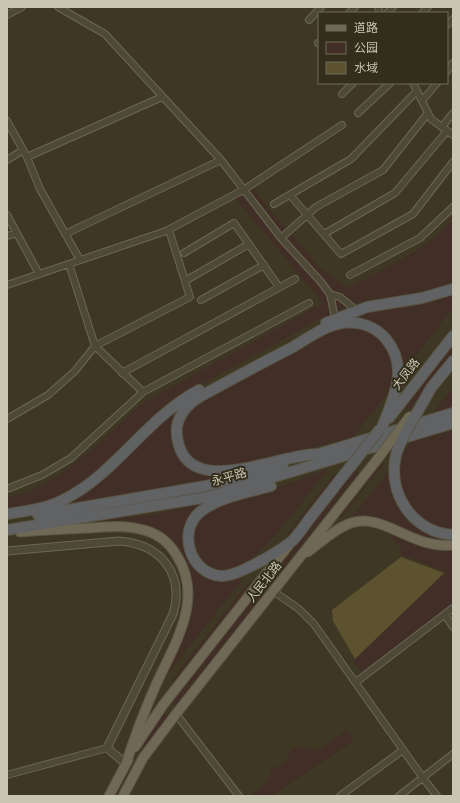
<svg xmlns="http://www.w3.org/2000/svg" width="460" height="803" font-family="'Open Sans','Noto Sans SC',sans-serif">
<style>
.green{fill:#412e27}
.water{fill:#5d5230}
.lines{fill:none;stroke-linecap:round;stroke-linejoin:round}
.minor-casing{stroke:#6c6755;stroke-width:8}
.tertiary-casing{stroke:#6c6755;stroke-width:9}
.primary-casing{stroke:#5a5543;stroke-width:11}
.trunk-casing{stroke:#595442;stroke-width:12}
.minor{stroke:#4e4937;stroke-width:6}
.tertiary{stroke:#4e4937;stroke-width:7}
.primary{stroke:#6e6855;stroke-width:9}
.trunk{stroke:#616264;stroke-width:10}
.primary-bridge-casing{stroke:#5a5543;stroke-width:11;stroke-linecap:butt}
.trunk-bridge-casing{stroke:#595442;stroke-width:12;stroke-linecap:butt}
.primary-bridge{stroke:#6e6855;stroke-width:9}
.trunk-bridge{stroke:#616264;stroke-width:10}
.labels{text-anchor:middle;stroke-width:4;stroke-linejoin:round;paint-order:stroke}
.street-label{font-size:12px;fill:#c9c5b3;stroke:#332e1c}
</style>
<rect width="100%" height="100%" fill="#3e3723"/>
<!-- green -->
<path class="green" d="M248 184 320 268 347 288C386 268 424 252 453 219V285L415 297 356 303 318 320 171 401 147 421 97 471 83 483 61 497 44 503 7 510V498L32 491 56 477 89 452 138 407 159 394 323 303 232 194Z
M453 294V308L405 369 397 347 352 319 353 316C370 307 389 309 408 307 423 305 439 301 453 294Z
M359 327 377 335 386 345 394 365 392 388 352 438 227 468 198 464C178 441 175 426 198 403L321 334 338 328Z
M453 345V353L409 410 405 407Z
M453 388V406L432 414Z
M175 409 178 411C176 417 173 425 172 432 170 458 196 478 219 475L221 478 53 509 104 479Z
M453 431V530C420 531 394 496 398 465 399 456 407 447 412 441Z
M382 461 384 463 340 519 338 517Z
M328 469C307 494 267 553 239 567 207 583 177 539 204 515 222 499 259 494 283 486 298 481 313 474 328 469Z
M355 469 359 472 272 583 268 580Z
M390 470 392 490 401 510 453 539V541L425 539 375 518H352Z
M335 473 337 475 289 535 287 534Z
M209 500 203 505 186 552 188 559 198 571 229 580 244 577 161 682C171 662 184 642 190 621 204 570 177 526 123 521 106 519 76 529 64 525L155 514Z
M387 532C409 542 427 552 453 549V605L362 672 353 661 447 572 400 554 402 549Z
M250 581 252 583 173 683 171 681Z
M260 589 264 593 175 707 171 704Z
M164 713 168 716 148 746 144 743Z
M347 730 354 741 271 796H251L268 780 271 770 286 762 292 748 301 747 320 750Z
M126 773 130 776 119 796H113Z"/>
<!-- water -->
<path class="water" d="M401 557 444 573 355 659 333 621 332 610Z"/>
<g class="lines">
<!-- minor casing -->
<g class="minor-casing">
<path id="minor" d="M58 7 105 34 221 160 281 238 321 282 330 294 335 318
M378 7 380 13
M349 13 355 7
M387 13 393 7
M422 13 428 7
M7 15 22 7
M309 20 321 7
M447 25 453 19
M318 43H319
M447 71 453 63
M413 83 431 119 453 135
M342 94 353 83
M422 101 437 83
M358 113 390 83
M7 121 27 157 40 189 80 260
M442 127 453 113
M27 157 162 97
M7 160 23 150
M290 195 341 254 413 214 453 162
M274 204 351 159 417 91
M7 215 39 274
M65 234 221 160
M324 234 395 193 447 131
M7 236 17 233
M281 238 316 207 383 170 428 113
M184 253 234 223 279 287
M69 264 95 346 143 392
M350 275 420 238 453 207
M185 281 249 244
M7 285 166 231 245 189 342 125
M330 294 340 297 356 310
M201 300 264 265
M122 373 295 279
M7 419 48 395 75 371 95 346 190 297 169 230
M7 489 42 475 71 458 143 392 309 303
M273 591 299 609 314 624 423 778 437 796
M445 615 453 627
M356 682 453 608
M176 714 239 796
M7 775 107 748
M340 796 403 750
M399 796 453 754"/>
</g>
<!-- tertiary casing -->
<g class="tertiary-casing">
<path id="tertiary" d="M7 551 119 541C160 544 185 573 173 614L107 748 126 764"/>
</g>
<!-- primary casing -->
<g class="primary-casing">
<path id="primary" d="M20 532C44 530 67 529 90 528 106 527 123 525 139 529 156 532 169 542 177 556 205 600 173 646 155 687 144 712 134 738 126 764
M308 552C321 542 336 528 351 523 383 512 413 550 453 545
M135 747 163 705 288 546
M109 796 128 760
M123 796 143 758 176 714 376 461"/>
</g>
<!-- trunk casing -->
<g class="trunk-casing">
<path id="trunk" d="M326 323 367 307 422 298 453 289
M418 411 431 388 453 361
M389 418 453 336
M321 454C285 452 204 494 182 453 178 445 176 435 177 426 180 412 189 403 201 396 232 379 262 363 293 347 308 338 324 326 342 323 359 321 375 326 386 339 409 367 394 396 383 425
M315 455 453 413
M271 486C249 492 219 497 200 512 177 531 190 574 221 576 237 577 278 552 291 542 298 536 304 526 310 518 324 501 337 483 351 466
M7 514C26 511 46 509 63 500 116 474 146 418 199 390
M38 515 206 486 283 465
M7 530 208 497 453 423"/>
</g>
<!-- minor -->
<use href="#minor" class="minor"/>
<!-- tertiary -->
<use href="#tertiary" class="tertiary"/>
<!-- primary -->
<use href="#primary" class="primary"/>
<!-- trunk -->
<use href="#trunk" class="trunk"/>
<!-- primary-bridge casing -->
<g class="primary-bridge-casing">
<path id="primary-bridge" d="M376 461 410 416"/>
</g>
<!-- trunk-bridge casing -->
<g class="trunk-bridge-casing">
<path id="trunk-bridge" d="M418 411C410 425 400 440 396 455 387 494 413 532 453 535
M351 466 380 429"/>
</g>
<!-- primary-bridge -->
<use href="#primary-bridge" class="primary-bridge"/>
<!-- trunk-bridge -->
<use href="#trunk-bridge" class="trunk-bridge"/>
</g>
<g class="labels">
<!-- street labels -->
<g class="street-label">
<text transform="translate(406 374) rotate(-52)" y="4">大凤路</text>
<text transform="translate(229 477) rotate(-16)" y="4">永平路</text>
<text transform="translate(264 582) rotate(-52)" y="4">人民北路</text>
</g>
</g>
<!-- border -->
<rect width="460" height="803" fill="none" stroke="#c9c5b3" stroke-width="16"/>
<!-- legend -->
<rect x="318" y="12" width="130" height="72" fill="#332e1c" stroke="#6f6a58"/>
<rect x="326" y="25" width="20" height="6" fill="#6e6855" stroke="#6f6a58"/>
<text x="354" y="32" font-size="12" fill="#c9c5b3">道路</text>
<rect x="326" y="42" width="20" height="12" fill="#412e27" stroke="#6f6a58"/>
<text x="354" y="52" font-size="12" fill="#c9c5b3">公园</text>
<rect x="326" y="62" width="20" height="12" fill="#5d5230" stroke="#6f6a58"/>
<text x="354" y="72" font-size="12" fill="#c9c5b3">水域</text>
</svg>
